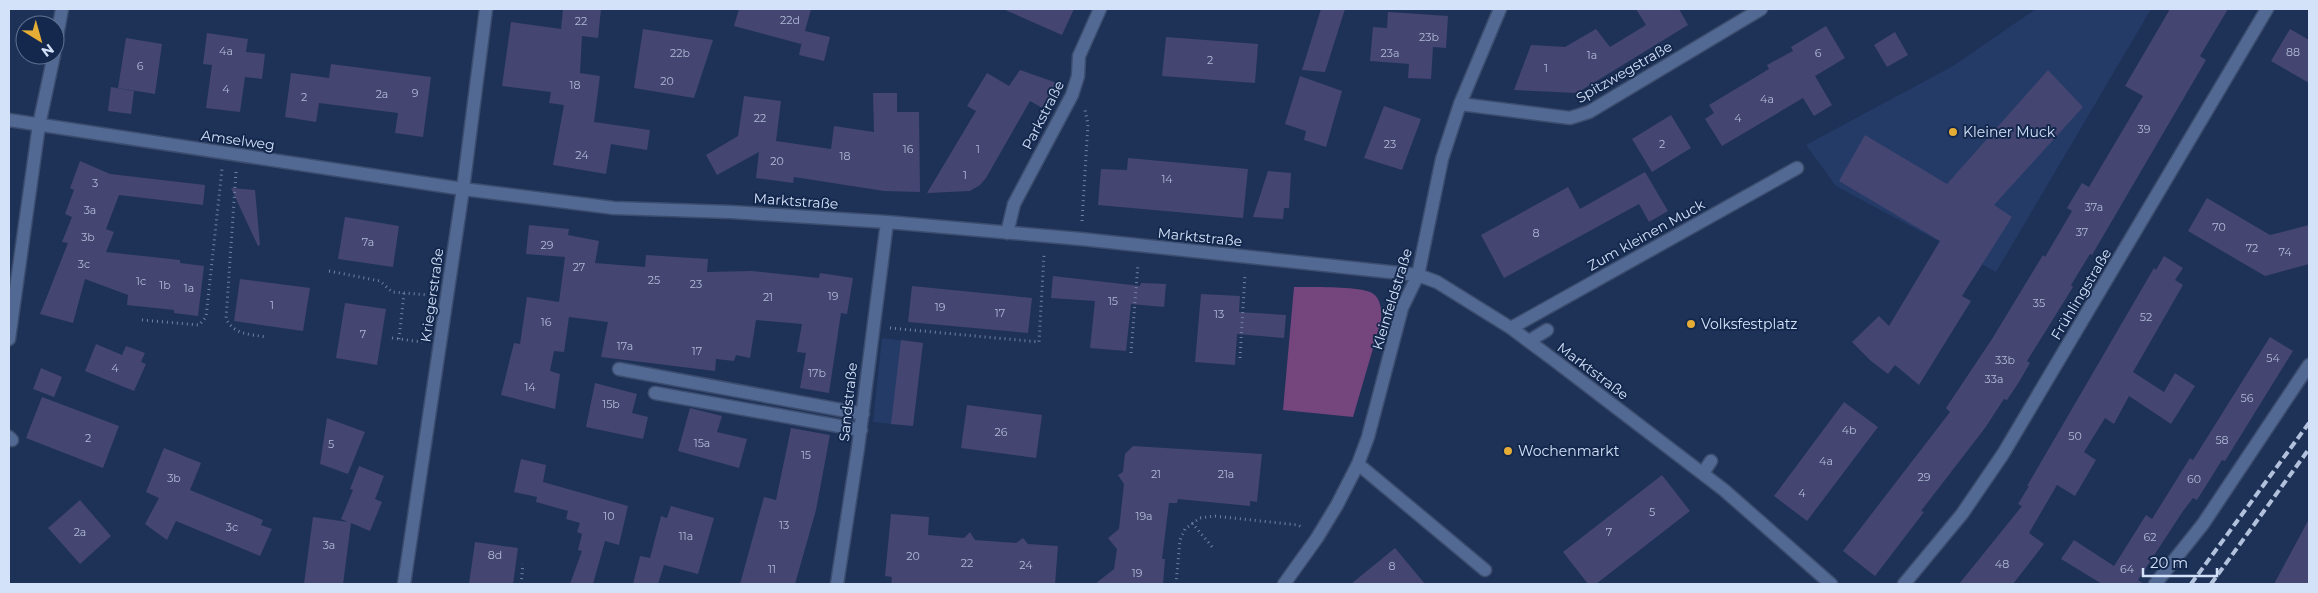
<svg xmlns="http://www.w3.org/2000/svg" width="2318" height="593" font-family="Montserrat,sans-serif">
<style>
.built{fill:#243b67}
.green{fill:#75457d}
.building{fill:#444571}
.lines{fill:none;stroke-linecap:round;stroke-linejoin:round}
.minor-casing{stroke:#3c4d6e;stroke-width:15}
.path{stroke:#7081a1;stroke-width:3;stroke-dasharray:1 4;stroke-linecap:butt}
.minor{stroke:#526994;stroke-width:12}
.rail{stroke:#b3c2dc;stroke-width:4;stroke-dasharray:8 4;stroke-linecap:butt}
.poi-dot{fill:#e5ad35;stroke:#14284d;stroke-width:2}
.labels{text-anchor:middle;stroke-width:4;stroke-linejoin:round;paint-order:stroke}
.number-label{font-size:11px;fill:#afbad7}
.street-label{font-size:14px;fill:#d3e1f9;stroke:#14284d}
.poi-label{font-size:14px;fill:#d3e1f9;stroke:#14284d;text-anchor:start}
</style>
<rect width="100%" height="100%" fill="#1e3258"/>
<!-- built -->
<path class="built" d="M2036 9H2151L1996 272 1836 186 1806 145 1953 66Z
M882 338 922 343 913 426 873 422Z"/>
<!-- green -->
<path class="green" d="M1294 287C1309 287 1361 286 1372 293 1381 298 1382 311 1381 321L1353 417 1283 410Z"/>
<!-- building -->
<path class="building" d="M563 9H601L598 38 582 36 580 73 600 76 594 122 650 130 647 150 611 144 606 174 553 165 564 105 549 103 551 92 502 86 511 22 561 29Z
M739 9H811L805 31 830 37 824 61 799 55 802 41 801 44 734 26Z
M1003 9H1074L1062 35Z
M1321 9H1345L1325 72 1302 70Z
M1636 9H1679L1688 25 1577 93 1514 90 1531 45 1565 47 1596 29 1610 47 1646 25Z
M2170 9H2228L2200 56 2206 60 2092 255 2090 254 2071 285 2073 287 2027 361 2030 363 2019 382 2007 400 2004 399 1985 428 1921 511 1924 512 1875 576 1843 551 1950 412 1946 408 1992 339 2043 255 2045 257 2072 211 2067 208 2082 183 2089 187 2143 96 2125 86Z
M1388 12 1448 16 1446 48 1433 47 1431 79 1408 78 1409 64 1370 61 1373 27 1387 28Z
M1826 26 1845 58 1815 76 1832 105 1814 116 1803 98 1722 146 1705 119 1714 113 1709 105 1769 69 1767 65 1793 51 1791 47Z
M643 29 713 40 694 98 634 88Z
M2290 29 2309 40V83L2271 61Z
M1895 32 1908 55 1887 67 1874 45Z
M207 33 248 39 246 52 265 54 262 79 245 77 240 112 206 108 212 65 203 64Z
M1166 37 1258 44 1255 83 1162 76Z
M126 38 162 44 155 94 118 88Z
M331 64 431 77 423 137 395 133 398 113 319 103 316 122 285 117 291 73 329 78Z
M1020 70 1060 84 1046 110 1030 101 986 178 980 185 970 191 927 193 976 111 967 106 987 73 1009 86Z
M2048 70 2083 107 1994 205 2012 217 1962 296 1971 301 1919 385 1895 365 1888 374 1871 361 1852 342 1879 316 1889 326 1940 241 1839 181 1865 135 1947 184Z
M1300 76 1342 91 1326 147 1304 140 1306 131 1285 124Z
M111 87 134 91 131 114 108 111Z
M873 93H897V112H919L920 192 884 191 794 177 793 183 756 178 759 152 717 175 706 155 738 136 744 96 781 101 776 141 831 149 834 126 874 132Z
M1384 106 1421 119 1402 170 1364 158Z
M1671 115 1691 148 1652 172 1632 139Z
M1128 158 1248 169 1243 218 1098 205 1101 169 1127 170Z
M80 161 110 174 205 185 203 205 119 195 106 229 114 232 106 252 180 260V263L204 266 198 316 174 313V310L127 305 128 295 85 279 73 323 40 314 68 243 62 242 72 217 65 214 74 190 70 188Z
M1268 171 1291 173 1289 208H1284L1283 219 1253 217Z
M1645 172 1668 211 1649 222 1639 204 1504 278 1481 235 1568 187 1580 209Z
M231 188 255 190 260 245 258 246Z
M2207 198 2270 235 2309 225V264L2265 276 2188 231Z
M345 217 399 226 393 267 338 259Z
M529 225 569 229 568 235 599 241 595 263 645 267 646 255 708 259 707 272 752 271 819 278 820 273 853 278 847 314 841 313 829 393 800 388 806 353 797 352 802 324 756 320 750 358 736 355 734 361 716 359 715 371 601 357 608 322 569 317 564 352 554 351 550 371 560 374 555 409 501 395 514 343 520 344 527 297 559 302 565 257 526 254Z
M2164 256 2183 268 2175 280 2183 285 2133 372 2164 392 2175 373 2195 386 2171 424 2129 396 2114 424 2105 418 2084 452 2096 460 2075 496 2057 485 2029 533 2044 544 2013 584H1959L2022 506 2018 504 2029 486H2027L2154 268 2156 270Z
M1053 276 1140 286 1141 283 1166 284 1164 307 1131 304 1126 351 1090 348 1095 301 1051 298Z
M240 279 310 288 303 331 234 321Z
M912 286 1032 298 1028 333 908 322Z
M1201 294 1240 296 1239 312 1286 315 1284 338 1237 334 1235 365 1195 362Z
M345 303 386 309 377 365 336 358Z
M2270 337 2293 351 2225 461 2222 460 2197 500 2193 498 2183 511 2138 580 2144 584H2102L2061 559 2074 540 2114 566 2146 515 2152 519 2190 458 2193 460Z
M901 340 923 343 913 426 891 424Z
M96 344 122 355 126 346 145 353 141 362 146 364 134 391 85 371Z
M41 368 62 377 54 397 33 389Z
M595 383 637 394 632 413 648 417 643 439 586 427Z
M42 397 119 426 103 468 26 438Z
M1844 402 1878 427 1807 521 1774 496Z
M967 405 1042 415 1036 458 961 448Z
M690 408 722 416 717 432 747 439 739 468 678 451Z
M327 418 365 432 348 474 320 464Z
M791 428 830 435 816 510 795 584H740L764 497 776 500Z
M1133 446 1262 454 1257 502 1250 501V506L1178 499 1177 503H1169L1162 559H1165L1163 584H1095L1114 569 1117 549 1108 538 1119 529 1124 484 1118 475 1123 472 1125 454Z
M164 448 201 463 190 490 263 520 261 525 272 529 260 556 176 521 167 540 145 524 159 498 146 492Z
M521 459 546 465 543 482 628 506 619 545 605 541 593 584H570L582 551 578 550 582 534 577 532 580 523 566 519 568 511 536 502 537 497 514 492Z
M359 466 384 476 375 499 382 502 370 531 351 523 343 584H304L313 517 348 522 341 519 353 490 350 489Z
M1662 475 1690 511 1596 584H1588L1563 552Z
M80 500 111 536 80 564 48 528Z
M671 506 714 518 698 574 664 565 658 584H633L640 556 650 558 661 516 667 518Z
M891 514 929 517 928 535 964 538 970 532 975 540 1016 543 1023 538 1028 544 1058 546 1055 584H891L892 577 885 576Z
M2309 519V584H2274Z
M475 542 518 548 513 584H469Z
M1395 548 1425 584H1351Z"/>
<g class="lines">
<!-- minor casing -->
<g class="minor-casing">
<path id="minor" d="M55 47 62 9
M1460 104 1570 118 1589 112 1761 9
M9 120 463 189 614 208 731 212 887 222 1081 239 1418 275 1437 282 1511 328 1554 360 1724 490 1831 584
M1007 233 1014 204 1072 95 1078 76 1079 56 1100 9
M1511 328 1797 168
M9 339 39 125 54 55
M1529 341 1547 330
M619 369 863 414
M655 393 861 430
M9 437 12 440
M1358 464 1485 570
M1703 473 1711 461
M404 584 463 189 486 9
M837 584 858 448 887 222
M1284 584 1317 538 1337 505 1358 464 1368 437 1402 308 1418 275 1442 159 1460 104 1500 9
M1904 584 1962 514 2003 454 2267 9
M2155 584 2203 524 2309 365"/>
</g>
<!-- path -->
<path class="path" d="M236 172 226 319C235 335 249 334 266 337
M1082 221 1088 124 1085 110
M329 271 380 281 392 292 429 295
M142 320 199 325 206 317 222 169
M890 328 1039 342 1044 255
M392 338 422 342
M399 339 404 293
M1131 353 1138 264
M1240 358 1245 274
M1192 523 1214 549
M521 584 523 564
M1176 584 1180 540 1185 529 1200 518 1214 516 1298 525 1303 528"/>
<!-- minor -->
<use href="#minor" class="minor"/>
<!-- rail -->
<path class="rail" d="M2191 584 2309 423
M2211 584 2309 449"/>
</g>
<!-- markers -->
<g class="poi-dot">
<circle cx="1953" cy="132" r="5"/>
<circle cx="1691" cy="324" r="5"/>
<circle cx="1508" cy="451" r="5"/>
</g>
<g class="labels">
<!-- number labels -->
<g class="number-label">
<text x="790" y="24">22d</text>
<text x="581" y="25">22</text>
<text x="1429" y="41">23b</text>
<text x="226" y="55">4a</text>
<text x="2293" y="56">88</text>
<text x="680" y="57">22b</text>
<text x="1390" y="57">23a</text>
<text x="1818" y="57">6</text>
<text x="1592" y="59">1a</text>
<text x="1210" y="64">2</text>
<text x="140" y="70">6</text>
<text x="1546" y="72">1</text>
<text x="667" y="85">20</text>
<text x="575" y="89">18</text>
<text x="226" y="93">4</text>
<text x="415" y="97">9</text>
<text x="382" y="98">2a</text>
<text x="304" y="101">2</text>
<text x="1767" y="103">4a</text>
<text x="760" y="122">22</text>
<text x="1738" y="122">4</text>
<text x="2144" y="133">39</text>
<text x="1390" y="148">23</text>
<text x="1662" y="148">2</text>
<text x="908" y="153">16</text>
<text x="978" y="153">1</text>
<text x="582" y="159">24</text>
<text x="845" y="160">18</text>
<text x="777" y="165">20</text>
<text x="965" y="179">1</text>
<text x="1167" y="183">14</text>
<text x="95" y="187">3</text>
<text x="2094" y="211">37a</text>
<text x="90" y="214">3a</text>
<text x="2219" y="231">70</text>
<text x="2082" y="236">37</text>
<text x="1536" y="237">8</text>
<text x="88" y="241">3b</text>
<text x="368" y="246">7a</text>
<text x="547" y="249">29</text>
<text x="2252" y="252">72</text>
<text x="2285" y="256">74</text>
<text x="84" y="268">3c</text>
<text x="579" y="271">27</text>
<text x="654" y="284">25</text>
<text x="141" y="285">1c</text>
<text x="696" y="288">23</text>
<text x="165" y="289">1b</text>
<text x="189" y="292">1a</text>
<text x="833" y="300">19</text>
<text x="768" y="301">21</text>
<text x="1113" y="305">15</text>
<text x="2039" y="307">35</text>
<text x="272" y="309">1</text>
<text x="940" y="311">19</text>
<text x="1000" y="317">17</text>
<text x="1219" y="318">13</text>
<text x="2146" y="321">52</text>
<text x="546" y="326">16</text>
<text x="363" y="338">7</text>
<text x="625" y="350">17a</text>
<text x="697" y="355">17</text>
<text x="2273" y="362">54</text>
<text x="2005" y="364">33b</text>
<text x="115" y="372">4</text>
<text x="817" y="377">17b</text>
<text x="1994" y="383">33a</text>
<text x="530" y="391">14</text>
<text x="2247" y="402">56</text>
<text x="611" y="408">15b</text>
<text x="1849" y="434">4b</text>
<text x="1001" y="436">26</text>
<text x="2075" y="440">50</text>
<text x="88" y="442">2</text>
<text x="2222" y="444">58</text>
<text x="702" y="447">15a</text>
<text x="331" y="448">5</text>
<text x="806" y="459">15</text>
<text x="1826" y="465">4a</text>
<text x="1156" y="478">21</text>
<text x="1226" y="478">21a</text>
<text x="1924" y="481">29</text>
<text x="174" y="482">3b</text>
<text x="2194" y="483">60</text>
<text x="1802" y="497">4</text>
<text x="1652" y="516">5</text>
<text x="609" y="520">10</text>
<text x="1144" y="520">19a</text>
<text x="784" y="529">13</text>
<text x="232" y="531">3c</text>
<text x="80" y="536">2a</text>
<text x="1609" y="536">7</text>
<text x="686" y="540">11a</text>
<text x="2150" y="541">62</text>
<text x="329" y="549">3a</text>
<text x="495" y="559">8d</text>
<text x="913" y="560">20</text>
<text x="967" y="567">22</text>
<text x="2002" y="568">48</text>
<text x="1026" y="569">24</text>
<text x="1392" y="570">8</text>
<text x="772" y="573">11</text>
<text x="2127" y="573">64</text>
<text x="1137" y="577">19</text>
</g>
<!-- street labels -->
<g class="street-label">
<text transform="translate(1624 72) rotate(-30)" y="5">Spitzwegstraße</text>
<text transform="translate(1043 115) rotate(-63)" y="5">Parkstraße</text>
<text transform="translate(238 140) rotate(8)" y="5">Amselweg</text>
<text transform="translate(796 201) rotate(4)" y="5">Marktstraße</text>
<text transform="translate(1646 235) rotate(-29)" y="5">Zum kleinen Muck</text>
<text transform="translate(1200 237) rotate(6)" y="5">Marktstraße</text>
<text transform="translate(2081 294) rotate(-59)" y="5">Frühlingstraße</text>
<text transform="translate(432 295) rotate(-82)" y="5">Kriegerstraße</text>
<text transform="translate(1392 299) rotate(-73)" y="5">Kleinfeldstraße</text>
<text transform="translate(1593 371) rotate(37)" y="5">Marktstraße</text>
<text transform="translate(848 402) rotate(-84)" y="5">Sandstraße</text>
</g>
<!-- poi labels -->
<g class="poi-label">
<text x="1963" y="137">Kleiner Muck</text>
<text x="1701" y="329">Volksfestplatz</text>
<text x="1518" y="456">Wochenmarkt</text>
</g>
</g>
<!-- border -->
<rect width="2318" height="593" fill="none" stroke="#d3e1f9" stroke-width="20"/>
<!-- north arrow -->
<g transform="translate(40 40) rotate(143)"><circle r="24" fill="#14284d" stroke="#607292"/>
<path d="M0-4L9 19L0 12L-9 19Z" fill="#e5ad35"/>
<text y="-8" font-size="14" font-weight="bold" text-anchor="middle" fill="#d3e1f9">N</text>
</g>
<!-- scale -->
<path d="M2143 568v8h74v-8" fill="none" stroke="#d3e1f9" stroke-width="2.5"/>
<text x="2150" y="568" font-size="15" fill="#d3e1f9" stroke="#14284d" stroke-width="4" paint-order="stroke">20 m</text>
</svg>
